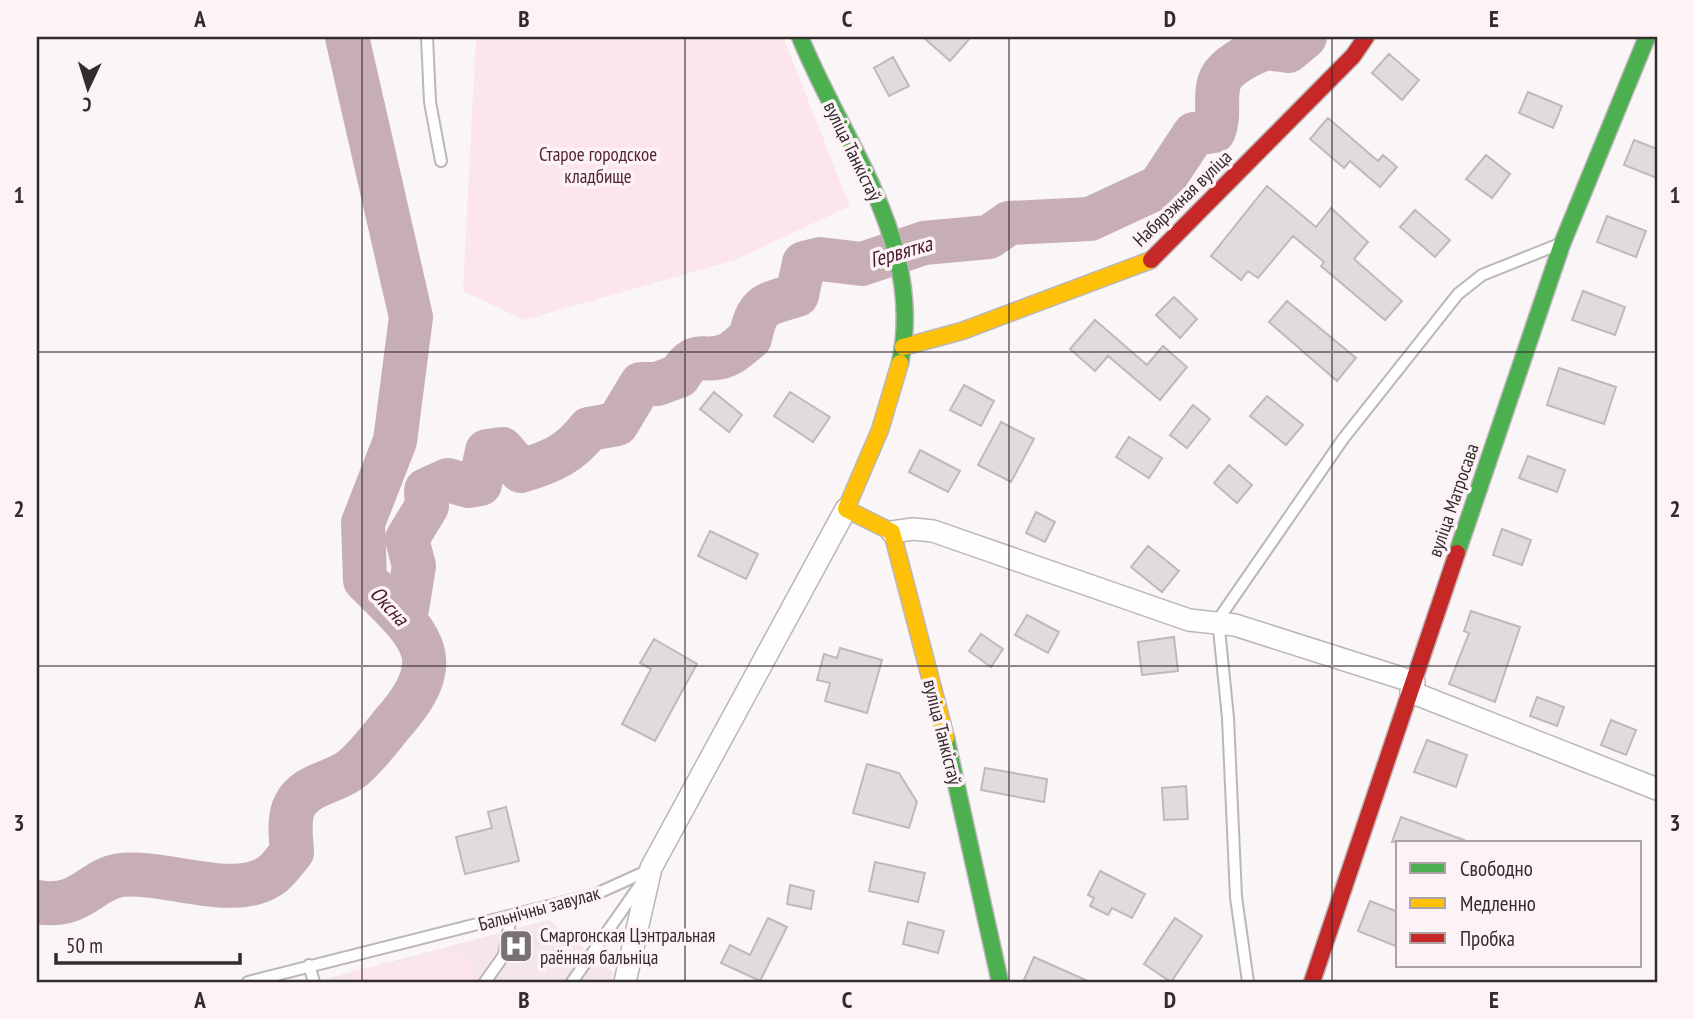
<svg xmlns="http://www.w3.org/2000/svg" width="1694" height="1019" font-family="'PT Sans Narrow',sans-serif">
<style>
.built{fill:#f4e6ea}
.green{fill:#fce5eb}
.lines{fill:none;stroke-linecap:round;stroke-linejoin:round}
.river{stroke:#c7adb4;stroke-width:44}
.building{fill:#e1dbdd;stroke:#beb9ba;stroke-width:2}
.lane-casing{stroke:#bbb6b7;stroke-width:14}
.street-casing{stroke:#bbb6b7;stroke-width:24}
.fast-casing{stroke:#bbb6b7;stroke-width:19}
.slow-casing{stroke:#bbb6b7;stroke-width:19}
.jam-casing{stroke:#bbb6b7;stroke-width:19}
.lane{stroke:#fefefe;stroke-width:10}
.street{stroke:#fefefe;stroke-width:21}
.fast{stroke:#4caf50;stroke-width:16}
.slow{stroke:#ffc107;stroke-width:16}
.jam{stroke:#c62828;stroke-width:16}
.grid{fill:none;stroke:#332c2e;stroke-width:2;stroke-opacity:0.55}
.labels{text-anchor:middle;stroke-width:7;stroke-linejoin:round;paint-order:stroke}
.street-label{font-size:19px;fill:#332c2e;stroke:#fdf2f5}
.park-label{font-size:19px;fill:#522334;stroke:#fdf2f5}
.poi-label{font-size:19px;fill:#332c2e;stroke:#fdf2f5;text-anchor:start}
.water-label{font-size:21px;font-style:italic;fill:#48192b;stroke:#fdf2f5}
.neatline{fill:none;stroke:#332c2e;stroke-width:2.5}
.grid-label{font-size:23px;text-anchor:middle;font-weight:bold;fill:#332c2e}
</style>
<rect width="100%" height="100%" fill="#faf5f6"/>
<!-- built -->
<path class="built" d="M549 920 614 973 612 982H315Z"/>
<!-- green -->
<path class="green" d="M476 37H783L850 206 735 260 524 320 463 291Z
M456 951C471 956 477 967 472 982H347L352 971Z"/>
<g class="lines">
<!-- river -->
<path class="river" d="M405 621 414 566 407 539 427 506 426 490 448 480 468 486 480 484 487 451 502 449 521 471C551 462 570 454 589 429L617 424 641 384H657L679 376C696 347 704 365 727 355 735 352 743 343 750 338 758 302 765 305 797 295L804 263 820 259 862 264 924 243 989 237 1009 223 1090 219 1159 187 1194 134 1214 131C1221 114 1213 94 1221 78 1227 66 1250 54 1261 50 1269 47 1280 50 1288 51L1305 37
M37 902C82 910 90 879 121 875 164 870 234 901 270 876 278 871 285 860 292 852 291 838 288 818 295 805 306 783 336 783 353 768 367 756 380 739 392 724 453 656 418 634 365 580L363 523 395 441 411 317 347 37"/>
</g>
<!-- building -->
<path class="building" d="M923 37H971L950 61Z
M1389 54 1419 80 1402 100 1372 73Z
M893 57 909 86 889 96 874 68Z
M1528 92 1562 106 1553 128 1519 113Z
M1328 118 1378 161 1383 155 1397 167 1380 187 1350 161 1344 168 1310 139Z
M1634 140 1657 149V178L1624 165Z
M1486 155 1510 174 1492 198 1466 179Z
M1267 186 1316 227 1331 208 1368 242 1354 259 1402 301 1385 320 1321 266 1324 262 1293 236 1258 278 1248 271 1241 280 1211 256Z
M1415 210 1450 240 1435 257 1400 227Z
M1607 216 1646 231 1636 257 1597 242Z
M1583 291 1625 307 1615 335 1572 320Z
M1174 297 1197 319 1180 338 1156 315Z
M1287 301 1356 358 1337 381 1269 322Z
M1095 320 1147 365 1163 346 1187 367 1160 400 1108 356 1095 371 1070 349Z
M1559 368 1616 387 1604 424 1547 405Z
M964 385 994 401 981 426 950 410Z
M714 392 742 415 729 432 700 409Z
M790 392 830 417 813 442 774 416Z
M1267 396 1303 425 1286 445 1250 416Z
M1193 405 1210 419 1187 448 1170 435Z
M1001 422 1034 439 1011 482 978 465Z
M1129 437 1162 458 1149 478 1116 457Z
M920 450 960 471 948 492 909 472Z
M1528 456 1565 470 1557 492 1519 478Z
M1229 465 1252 485 1237 503 1214 483Z
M1036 512 1055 522 1045 542 1026 533Z
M1502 529 1531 540 1522 565 1493 555Z
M710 531 758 554 746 579 698 556Z
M1148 546 1179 571 1162 592 1131 567Z
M1471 611 1520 627 1495 702 1449 684 1469 633 1464 631Z
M1027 615 1059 632 1048 653 1015 635Z
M981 634 1003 649 991 667 969 651Z
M1174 637 1178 671 1142 675 1138 642Z
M654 639 697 664 655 741 622 724 651 669 640 663Z
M840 648 882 660 867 713 825 701 830 683 817 680 824 654 837 658Z
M1537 697 1564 707 1557 726 1530 716Z
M1611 720 1636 730 1626 755 1601 745Z
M1427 740 1467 755 1456 787 1414 772Z
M867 764 899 773 917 802 909 828 853 813Z
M985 768 1047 779 1044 802 981 790Z
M1186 786 1188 819 1164 820 1162 788Z
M506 807 519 861 465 874 456 837 492 828 488 812Z
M1401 817 1464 840V842H1392Z
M875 862 925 873 918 902 869 891Z
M1100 871 1145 894 1132 918 1112 908 1108 915 1090 906 1094 898 1088 895Z
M790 885 814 891 811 909 787 904Z
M1370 901 1398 912V947L1358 931Z
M768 918 787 927 760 981 721 963 730 945 750 955Z
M1175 918 1202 936 1171 982 1144 964Z
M908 922 944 931 938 953 903 944Z
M1034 957 1090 982H1023Z"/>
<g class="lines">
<!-- lane casing -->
<g class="lane-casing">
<path id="lane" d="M427 37 430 102 441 161
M309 965 314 982
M248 982 596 894 649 870
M485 982 504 955 511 916
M572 982 642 882
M1248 982 1236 897 1228 718 1219 629 1222 614 1343 439 1458 294 1482 275 1557 245"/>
</g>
<!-- street casing -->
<g class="street-casing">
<path id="street" d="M892 532 913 529 933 531 1189 620 1235 625 1414 682
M1411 692 1657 789
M625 982 651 868 846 509"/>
</g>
<!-- fast casing -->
<g class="fast-casing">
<path id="fast" d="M800 37C842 141 926 244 900 363
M1457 553 1562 244 1647 37
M946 738 1000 982"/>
</g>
<!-- slow casing -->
<g class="slow-casing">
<path id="slow" d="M903 347 962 331 1151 260
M900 363 880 430 846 509 892 532 946 738"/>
</g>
<!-- jam casing -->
<g class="jam-casing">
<path id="jam" d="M1151 260 1353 56 1366 37
M1312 982 1457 553"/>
</g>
<!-- lane -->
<use href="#lane" class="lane"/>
<!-- street -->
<use href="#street" class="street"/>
<!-- fast -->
<use href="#fast" class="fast"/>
<!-- slow -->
<use href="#slow" class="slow"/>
<!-- jam -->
<use href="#jam" class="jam"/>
</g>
<!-- grid -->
<path class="grid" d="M362 37V982M685 37V982M1009 37V982M1332 37V982M37 352H1657M37 666H1657"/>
<!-- icons -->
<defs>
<g id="hospital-square" transform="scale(1.75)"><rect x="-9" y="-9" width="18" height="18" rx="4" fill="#797274" stroke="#fdf2f5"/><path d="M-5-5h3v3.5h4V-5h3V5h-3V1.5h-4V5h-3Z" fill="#fff"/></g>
</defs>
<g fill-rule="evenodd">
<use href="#hospital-square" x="516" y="946"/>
</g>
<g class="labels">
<!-- street labels -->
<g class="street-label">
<text transform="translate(853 151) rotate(64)" y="7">вуліца Танкістаў</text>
<text transform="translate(1182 198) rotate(-44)" y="7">Набярэжная вуліца</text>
<text transform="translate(1453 500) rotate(-71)" y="7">вуліца Матросава</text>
<text transform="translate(943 732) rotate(76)" y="7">вуліца Танкістаў</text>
<text transform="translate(539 908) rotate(-15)" y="7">Бальнічны завулак</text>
</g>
<!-- park labels -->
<g class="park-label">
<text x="598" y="161">Старое городское<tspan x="598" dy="22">кладбище</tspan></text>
</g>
<!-- poi labels -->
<g class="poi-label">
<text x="540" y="942">Смаргонская Цэнтральная<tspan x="540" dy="22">раённая бальніца</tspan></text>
</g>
<!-- water labels -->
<g class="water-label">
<text transform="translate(901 252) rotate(-16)" y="7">Гервятка</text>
<text transform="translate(389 606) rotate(47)" y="7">Оксна</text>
</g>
</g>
<!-- border -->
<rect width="1694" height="1019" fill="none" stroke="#fdf2f5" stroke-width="77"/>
<!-- legend -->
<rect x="1396" y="841" width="245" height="126" fill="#fdf2f5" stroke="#aca3a5" stroke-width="2"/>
<rect x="1410" y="863" width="35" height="10" fill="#4caf50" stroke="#aca3a5" stroke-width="2"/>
<text x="1460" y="876" font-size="21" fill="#332c2e">Свободно</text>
<rect x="1410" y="898" width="35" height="10" fill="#ffc107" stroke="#aca3a5" stroke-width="2"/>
<text x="1460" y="911" font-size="21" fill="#332c2e">Медленно</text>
<rect x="1410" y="933" width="35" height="10" fill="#c62828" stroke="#aca3a5" stroke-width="2"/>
<text x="1460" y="946" font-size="21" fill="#332c2e">Пробка</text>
<!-- north arrow -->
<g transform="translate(88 88) rotate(184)" stroke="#fdf2f5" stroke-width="5" paint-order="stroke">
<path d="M0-5L12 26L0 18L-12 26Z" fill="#332c2e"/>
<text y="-10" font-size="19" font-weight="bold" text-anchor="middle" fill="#332c2e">С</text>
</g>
<!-- scale -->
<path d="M56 953v10h184v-10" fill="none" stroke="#332c2e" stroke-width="3.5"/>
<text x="66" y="953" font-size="21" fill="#332c2e" stroke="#fdf2f5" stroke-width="5" paint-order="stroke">50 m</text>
<rect x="38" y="38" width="1618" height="943" class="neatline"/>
<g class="grid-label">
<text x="200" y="27">A</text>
<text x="524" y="27">B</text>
<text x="847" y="27">C</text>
<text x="1170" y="27">D</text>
<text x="1494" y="27">E</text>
<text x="19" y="203">1</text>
<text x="1675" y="203">1</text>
<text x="19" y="517">2</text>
<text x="1675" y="517">2</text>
<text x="19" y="831">3</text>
<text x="1675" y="831">3</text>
<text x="200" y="1008">A</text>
<text x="524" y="1008">B</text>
<text x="847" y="1008">C</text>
<text x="1170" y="1008">D</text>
<text x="1494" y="1008">E</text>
</g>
</svg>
